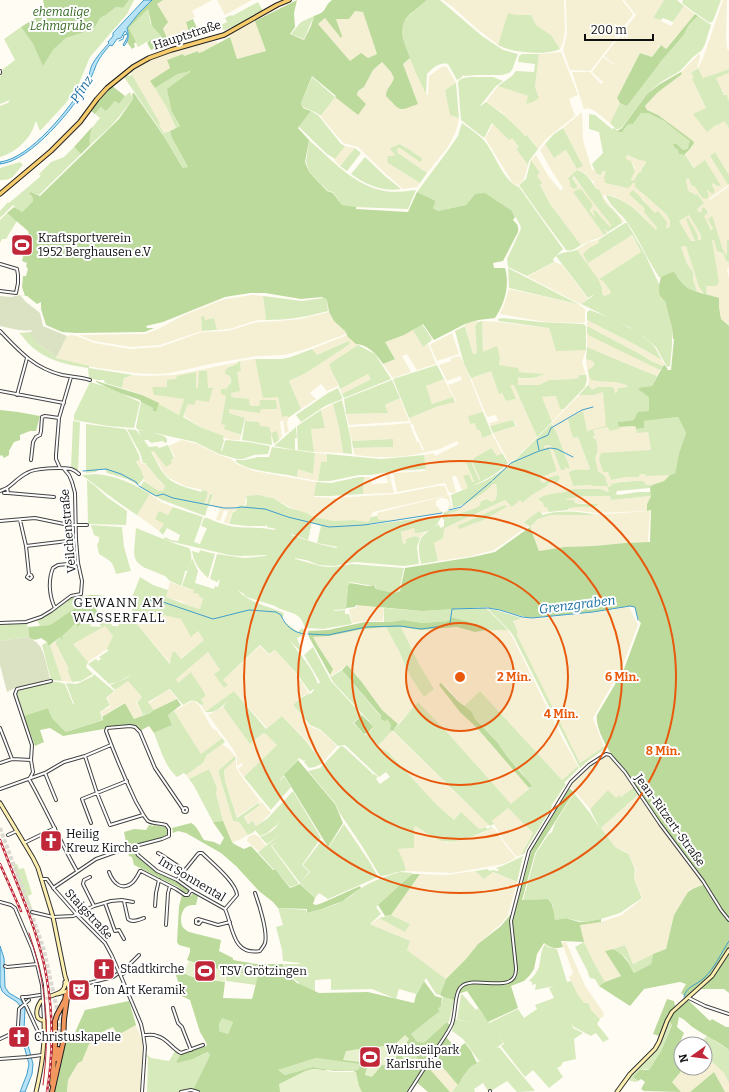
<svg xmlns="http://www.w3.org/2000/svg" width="729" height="1092" font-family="Bitter,serif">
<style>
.farmland{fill:#f5f0d3;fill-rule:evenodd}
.green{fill:#d7eabc;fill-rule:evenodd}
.forest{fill:#bcda9c;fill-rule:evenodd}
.cemetery{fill:#dae2c3}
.pitch{fill:#e7f1ce}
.water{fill:#b8e3f6;stroke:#409dcc}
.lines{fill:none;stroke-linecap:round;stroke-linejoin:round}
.stream{stroke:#409dcc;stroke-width:1}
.secondary-tunnel{stroke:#dbd9d1;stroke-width:3;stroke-dasharray:3 1.5;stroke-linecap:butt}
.highway-tunnel{stroke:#dbd9d1;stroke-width:4;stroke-dasharray:4 2;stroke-linecap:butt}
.street-casing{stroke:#434343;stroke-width:4}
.secondary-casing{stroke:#323232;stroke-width:5}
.primary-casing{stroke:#212121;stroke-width:5.5}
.highway-casing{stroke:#212121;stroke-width:6}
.street{stroke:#fff;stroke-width:2}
.secondary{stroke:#fef0b0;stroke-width:3}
.primary{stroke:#f6cc6c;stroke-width:3.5}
.highway{stroke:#f2985e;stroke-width:4}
.tram{stroke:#c02839;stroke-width:1}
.rail-casing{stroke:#c02839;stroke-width:2.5}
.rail{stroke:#fff;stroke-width:1;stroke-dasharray:3;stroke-linecap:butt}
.street-bridge-casing{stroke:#434343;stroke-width:4;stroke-linecap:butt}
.street-bridge{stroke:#fff;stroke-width:2}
.ring{fill:none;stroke:#e8590c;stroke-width:2}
.labels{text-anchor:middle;stroke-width:4;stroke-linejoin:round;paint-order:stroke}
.park-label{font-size:12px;font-style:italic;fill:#346820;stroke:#fff}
.street-label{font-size:12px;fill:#101010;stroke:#fff}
.poi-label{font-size:12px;fill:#101010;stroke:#fff;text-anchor:start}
.water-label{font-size:13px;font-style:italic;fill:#196fa2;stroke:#fff}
.neighbourhood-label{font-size:13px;letter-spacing:1px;fill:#101010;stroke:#fff}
.centre{fill:#e8590c;stroke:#fff;stroke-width:2}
.ring-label{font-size:12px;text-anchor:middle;font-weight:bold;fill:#e8590c;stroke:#fff;stroke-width:4;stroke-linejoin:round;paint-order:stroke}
</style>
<rect width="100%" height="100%" fill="#fffcf3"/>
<!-- farmland -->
<path class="farmland" d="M163 0H212L192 11 195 17 186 22 190 32 177 36 167 38 163 29 167 25 157 4Z
M217 0H252L225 15Z
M443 0H564L565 30 563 42 560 49 551 35 536 25 531 15H516L509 13 498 45 476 28 454 8Z
M566 0H622L633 14 632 16 620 31 621 32 590 71 570 70 563 50 567 34Z
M624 0H664L653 18 661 20V21L671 26 684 6 695 14 665 49 660 45 652 57 640 53 617 98 620 103 610 123 595 111 588 108 584 109 572 72H590L601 84 603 82 592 72 603 57 614 65V64L604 56 636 15Z
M723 0H727L726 37 727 49 729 50V69L703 78 698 68 703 58Z
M355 11 363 12 377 54 368 58 350 61 318 24 325 18 342 36 336 19Z
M255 19 266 51 237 59 229 34Z
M217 41V44L202 52 198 53 197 51 184 56 183 54 167 60 170 68 151 81 168 110 176 128 164 133 158 125 160 123 130 72 141 64 163 55 185 48Z
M561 52 578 95 569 99 575 116 546 139 538 149 531 139 527 135 525 136 510 120 500 111 486 102 498 86 529 96 526 104 539 98 535 87 539 54Z
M700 53V58L697 68 691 73 695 77 692 79 706 108 693 115 716 125H718L724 121 729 128V175L715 152 710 156 728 185 709 199 710 200 729 186V240L727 241V254L726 255 722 247 715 225 712 227 713 230H710L709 226 705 220 703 216 708 213V211L706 208 700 212H698L697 209 704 203 697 194 695 195 688 190 686 180 688 178 689 179 690 182 692 186 695 187 702 198H705L708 194 706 191H709L713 183 717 186 719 187 705 160 695 168 687 158 685 155 693 146 679 132 666 121 658 115 647 110 645 106 657 93 682 74 681 72Z
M410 58 426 94 428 95 429 76 443 66 447 67 456 83 445 90 450 114 459 118 456 131 448 147 427 173 398 153 397 150 398 148H400L420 161 422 158 403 145 400 144 392 147 395 156H392L394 167 420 183 417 187 403 189 388 176 358 147 343 143 321 117 335 97 358 115 357 95 358 91 364 87 373 70 382 62 391 72 394 78 393 82 389 86 418 104 403 64Z
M729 73V100H728L715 78Z
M582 112 583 140 592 170 595 169 596 174 597 175H599L603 171H604L606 172 605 183 627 188 632 185 633 183H635L636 188 647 197 667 215 670 221V226L666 229 655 213 648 206 643 199 629 194 645 209 643 211 655 225 657 229 656 230 654 229 641 214 625 202 613 196 603 195 604 198 608 203 624 221 622 223 618 215 602 199 600 191 595 187 594 182 587 176 584 173 579 170H577L568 178 575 183 572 178 573 176 600 211 612 225 610 227 609 226 597 212 603 227 608 232 607 233 591 213 590 210 573 192 604 235 599 238 592 240 581 245 550 204 540 185 537 176 540 173 531 160 536 155 549 177 561 191 563 188 554 174 551 170 540 150 545 144 554 158 566 150 577 169 583 166 563 128Z
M493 124 512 138 519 147 516 149 528 165 524 179 518 185 515 184 512 182 485 138Z
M345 146 355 148 340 166 334 160Z
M627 155 639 160 645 161 646 163 643 166 641 172 637 175 635 179 633 181H632L631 179 634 172 635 168 631 161 626 159V158Z
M689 215 701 235V238L698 240 686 219 696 240 691 241 679 221Z
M631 235 641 252 600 278 603 281 611 292V294L604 296 602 293V288L599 282 580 253 576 250 589 242 598 240 599 243 598 244 589 248 588 263Z
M713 239 723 253 725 259 727 262H729V267L727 269 729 279V326L721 319 719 307V298L707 295 706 286H712V240Z
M686 246 699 287 703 293 697 291 693 280V272L687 264 681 247Z
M555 262 562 265 588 299 580 304 528 277 530 275Z
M509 289 578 304 585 309V322L582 323 546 322 500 314 505 302Z
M252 295 263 296 266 320H258L229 329 217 330 214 318 204 320V317H201L202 331 160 345 131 347 94 341 79 335 145 334 158 329 182 316 219 301 226 299Z
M329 312 334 321 345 331 346 334 303 350 284 355 258 356 215 363 170 373 156 374 134 373 99 368 79 365 56 358 67 336 71 335 77 336 94 343 130 349 160 347 202 332 227 331 258 322 279 321 300 319Z
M479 320 475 326 477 353 473 354 465 324Z
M587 320 636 345 662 360 665 365 663 366 651 361 638 353 587 326Z
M482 321 497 322 549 328 556 350H586L582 362 586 375H579L578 378 573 379 549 380 539 385H518V377L526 379H530L538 377 544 374 518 372 499 365 500 358 483 352Z
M413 330 423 347 428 344 436 364 417 370 407 354 402 356 411 372 393 378 383 364 395 358 385 342Z
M452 333 459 354 437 361 430 345 431 344Z
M587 333 660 370 657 376 632 366 587 347Z
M347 335 358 345 329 364 338 383V386L327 391 321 384 310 393 316 399 301 409 289 381 306 373 350 344 347 341 317 355 312 349Z
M460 356 468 373 483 412 468 416 470 424 475 423 480 430 482 438 492 434 502 453 497 456 490 448 474 458 473 463 480 479 479 480 471 462 466 464 474 481 472 482 463 476 468 488 462 490 456 476 452 477 456 492 453 493 449 492 445 483 397 492 393 473 426 471 424 455 433 453 435 456 459 444 457 441 440 449 413 455 394 457H375L355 455 354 454 353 448 393 447 392 439 352 441 349 427 388 425 410 423 411 428 417 442H419L422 450H424L414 428V425H412L409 418 439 406 456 401 448 385 462 380 460 376 447 381 439 365 451 361V358Z
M255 359 263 397H278L282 417 287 416 288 418 287 425 289 431 285 434 283 420 280 422 282 436 279 440 277 432 271 433 260 426 259 422 245 421V418L229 413V409L259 413 260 409 277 408 259 403V406H250L248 399 231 397V393L237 376V372L241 371 240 361Z
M586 359 593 361V367L609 381 618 382 628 385V387L618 388 617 392 614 393 597 387 593 390 590 389 588 385 589 379 587 369Z
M238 362V363L236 365 228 366 226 375 230 376V383L229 384 226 389H222L226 396 221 424H225L236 434 241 435 240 440H232L224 438V436L200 427 184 416 188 404 196 400 209 401 212 387 196 388 195 372 176 379 168 387 154 395 184 399 179 415 143 395 122 388 124 378 133 375 146 376 175 375Z
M491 371 499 394 502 393 506 401 516 399 509 385H514L537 437 517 457 509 463 493 433 517 426 514 420 490 426 489 423 498 421 496 415 487 417 471 378Z
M368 374 371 379 342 394 340 389Z
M444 379 453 397 432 404 426 386Z
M603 391 607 427 587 431 573 438 578 437 590 470H570V474L573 486 591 485 593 486H607L609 492H607L604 490 600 489H574L571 491 554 494 542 496 538 499 547 506 549 512 541 513 539 511 525 521 528 526 494 550 472 556 438 561 434 543 443 538 444 530 445 528 505 500 509 505 520 500 522 503 532 495 547 486 548 484 552 482 554 484 557 483 560 477 558 475 550 477 544 483 541 482 540 479 542 477 555 471 556 469 550 449 544 448V446L549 445 552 447 561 470 565 467 570 468 556 431 551 424 579 395H594ZM502 506H506L484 520 472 524 458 526Z
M556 396 560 409H564L552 422 542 397Z
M400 398 409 421 349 425 346 414 387 413 385 405Z
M333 404 339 428 343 453 314 452 311 429 325 427 321 410Z
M634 426 648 432 651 450 608 472 611 480 626 477H639L640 474 643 473 645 474 646 476 670 475 664 481 652 485H647L646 484 634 481H626L614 483 610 487 608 486 605 476 598 471 594 458 597 456V450L596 439H594L592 430 607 427 610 431 619 429V427Z
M182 440 197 444 217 454 231 459 237 464 254 471 316 482 314 497 334 498 397 494 437 486H445L448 495 373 512 368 523 353 520 334 521 325 520 313 517 307 513 295 510 273 498 266 496H246L245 505H238L235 512 233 511 228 524 224 522 228 511 224 510 220 521 216 520 220 509 210 506 213 494 210 493 207 503 205 502 208 493 207 491 185 486 169 478 164 473 152 452 154 450 167 467 170 460 175 457 169 446Z
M315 453 327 454V462H321L318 481 297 477 298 469 313 474Z
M140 459 142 464 146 463 147 467 151 471H153L157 477V478L161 483 165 486 163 491 160 490 159 491 145 481 141 470 136 462Z
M389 473 394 493 363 494 364 477H370L372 484 388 483 386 474Z
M493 484H496L497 490 496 499 491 502 487 499 482 500 481 501 480 505 478 507 448 518V514L459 510 461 508V506L471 499 479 496Z
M150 494 161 502 173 507 168 515 159 511 164 524 159 531 137 515Z
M449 495 451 505 452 508 450 509 447 510 450 505 448 500 445 498H440L436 501V505L443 513 388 521 386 520H378L377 513Z
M584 496H610L611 500 651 496 647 504V511L596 513 568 510H567L575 507H591L583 503 580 504 566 500 565 499 573 497Z
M650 511 648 542 625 543 594 546 564 547 539 551 530 527 538 519 551 515 606 514Z
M414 528 415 533H425L420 538 415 536 406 539 407 543 403 544 401 532Z
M170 582 180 586 194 590 199 594 203 598 200 609 186 605 183 602 166 597Z
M357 605H378L384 609 383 621H365L352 623 349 609 356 608Z
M629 607 638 625 622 667 593 718 604 747 580 763 522 646 517 635V630L513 620 522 618 532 619 592 613Z
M154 613 182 619 191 637 198 631 204 640 180 659 174 651 172 653 171 664 131 617 139 616H147Z
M105 625 113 636 109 646 107 649 88 662 72 644Z
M386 627 399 651 410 676 424 697 433 689 419 664 401 627 421 630 457 627 475 632 487 630H508L513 638 561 736 578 766 562 780 480 691 464 706 442 683 460 712 477 728 529 788 511 805 446 731 418 703 398 724 382 710 361 681 347 665 330 677V675L333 669 318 646 313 637 329 636 363 629Z
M55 642 69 669 67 670 72 682 62 681 50 645Z
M260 646 269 655 275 650 297 675 309 693 299 698 293 705 309 726 321 731 337 746 323 762 304 738 282 716 267 728 234 691 205 712 201 705 204 703 201 699 206 695 203 690 196 681 191 672 178 683 175 679 208 652 220 670 223 680Z
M128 681 142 697 136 702 143 716 134 719 125 702 103 716 101 712 111 706 107 698 121 685Z
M170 690 177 699 154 710 149 703 163 693Z
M194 701 199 705 212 728 216 730 222 738 201 754 174 711 190 702Z
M223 707 250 744 263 733H266L277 745 244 777 238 769 243 765 242 763 237 766V757L233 749 208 715Z
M392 731 466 803 490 825 479 829 461 813 454 820 437 805 389 753 378 746Z
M222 744 229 749 235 756 218 771 233 821 239 822 248 835 239 840 232 842 223 821 216 794 217 788 209 769 189 779 186 775 203 763 207 755Z
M603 756H609L615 762 634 787 621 797 616 799 608 791 590 809 571 787V784L572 782 591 764Z
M235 760H236V767L239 773 260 801 237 817 225 781 224 769Z
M639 794 658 823 704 884 699 887 690 889 688 892 674 915 666 949 653 954 633 964 625 945 605 951 621 976 605 982 593 961 584 943 580 924 601 922 619 916 623 914 643 898 634 879 636 869 629 855 627 852 615 847 601 828Z
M261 801 271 813 259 824 256 826 252 821 248 823 245 817 260 805 259 803Z
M508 808 533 833 521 855 517 857 514 854 504 841 492 821Z
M414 826H415L435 838 447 843 480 834 494 828 506 846 516 858 504 864 452 873 406 871 405 866 402 860 398 849 414 848Z
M254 834 259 837 266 846 258 851 247 841 248 837Z
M475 871 484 879 492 872 517 882 508 915 501 924 478 944 466 959 446 979 407 950 409 941 371 924 379 918 405 931 410 924 391 915 420 874 446 875Z
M566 942 585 986 604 1013 603 1017 601 1018 600 1019 591 1010 589 1004 584 1003 577 993 569 977 573 973 562 943Z
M136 1025 143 1043 140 1092H67L68 1080 78 1063 82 1060 89 1044 95 1035 113 1027 119 1035Z
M705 1055 724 1073 729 1083V1092H725L714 1072 690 1092H681L672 1082 684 1068H699L702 1070 705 1068Z
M433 1056 458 1085 452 1092H450L427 1066Z"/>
<!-- green -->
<path class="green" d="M129 0H134L127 14 90 57 77 88 65 104 40 131 36 121C34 126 32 132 29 136 22 146 11 154 0 157V106L8 103 10 100 0 104V77L3 69 15 60 4 39 21 27 33 44 43 65 53 50 66 38 82 33 96 26 100 18 106 15 116 7 123 8Z
M427 0H440L482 36 503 50 518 54 512 70 509 73 502 75H478L465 76 463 75 462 77 457 80 448 64C439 62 433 68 427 74L426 94C420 81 397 36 403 24 408 14 419 8 427 0Z
M664 0H677L684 6 673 22 663 18 661 20 653 18Z
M683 0H721L713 21 710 23 691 10 682 3Z
M258 2 263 11 248 20 225 30 221 29 219 26 227 22 225 18 231 15 232 16Z
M148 9 150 21 152 26 161 36V40L154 42 150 40 138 47 129 28Z
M508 13 517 15H531L536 25 551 35 560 49C545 56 512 53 498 45Z
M314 16 304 39 291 34 301 22Z
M698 16 711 25 705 44 702 50 693 57 680 71 661 82 647 94 623 126 619 129H616L610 123 620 103 626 106 628 105 663 59 683 36 689 25Z
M522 54H539L535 87 539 98 533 102 526 104 528 96 498 86 512 76 516 71 534 72 535 64 518 62 519 56Z
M698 68 703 78 729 69V73L716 78 724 95H727L728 100H729V128L724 121 718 125H716L707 132 693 114 706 108 692 79 694 77 691 73Z
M190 70 172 112 180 126 176 128 168 110 155 88 178 74Z
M128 74 129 76 132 75 160 123 159 125 164 133 170 131 172 138 188 167 184 169 163 135V134L124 77Z
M312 77 335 97 321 116 317 113 303 107 301 103Z
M478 77H493L503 81 496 86 480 106H481L486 102C501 112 513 122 525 136L527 135 538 149 529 161 528 165 516 149 519 147 512 138 509 140 492 123 484 138 461 120 458 82C462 76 471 77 478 77Z
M456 83 459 118 450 115 445 90Z
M130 92 133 99 118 118 109 128 90 145C88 133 92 127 100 118L95 114 101 107 106 110 115 101 119 104 125 96Z
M311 111 318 115 341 144 345 146 335 159 327 154 299 127Z
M645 112 648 113C663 120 678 129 690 141V144L686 150 682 149 677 144 673 146C676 149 678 149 681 155H685L694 168 705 160 721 186H717L713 183 712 185 715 192 712 194 709 191 707 190 709 196 707 199 702 198 695 187 691 185 689 179 688 178 686 180 688 190 690 192 693 193 695 195 697 194 704 203 697 209 698 212H700L702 211V208L704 207 707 210 708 213 704 216 709 226 710 230H711L713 229 708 219 712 216 713 218 722 247 726 255 727 253V240H729V262L726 261 723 253 717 251 714 240H712L719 282 716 286H706L707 295 703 293 699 287 686 246 681 247 687 264 693 272V280L697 291C684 290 684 286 677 276L661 278 659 277C647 259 639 239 627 222 621 213 609 206 606 195 620 198 631 205 642 216 646 220 651 225 656 230L657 229 655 225 643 211 645 209 629 194 633 190C641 197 647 205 655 213L658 211 667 222 666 229 670 226V221L667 215 647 197 636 188 635 186V183H633L630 187 627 188 605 183 604 177 606 172 604 171H602L601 175 596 174 595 169H594L592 164 603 153 599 132 589 129V114L595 115 612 129 614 128 619 132 627 125 633 124 641 113ZM627 155 639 160 645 161 646 163 642 168 641 172 638 173C636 176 636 180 632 181L631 179 635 171 631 161 626 159V158ZM689 215 701 235V239L698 240 697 234 688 218 686 219 695 241H691L679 221Z
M462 123C470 129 480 135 486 143 495 155 504 182 519 187L563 249 553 259 554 262 527 276 508 267 507 259 521 229 520 225 512 211 475 194 466 205 438 211 433 208 436 201 417 192 449 149 458 136Z
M563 128 583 166 577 169 566 150 564 151 554 158 545 144 554 134Z
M309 140C331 159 354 186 385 191 395 193 406 191 416 190L408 209 352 207 342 205 333 192 328 191 309 172 306 162Z
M400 144 407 148 422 158V160L420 162 400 148H398L397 150 398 153 427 173 420 183 388 163 387 160 388 156H392L395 155 390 149 392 147Z
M74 147 81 154 39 195 31 192 33 201 21 213 13 205 0 218V211L8 202 9 203 41 176 39 174 51 162 64 157Z
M355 148 361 153 347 171 340 166Z
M715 152 729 175V184L728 185 710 156Z
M365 157 385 176 401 189C383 192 366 185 351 174Z
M531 160 540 173 537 176 542 183 540 185 550 204 581 245C576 248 572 252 566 250L538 212 519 185 526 179Z
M20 162 23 165C13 174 16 180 0 180V168Z
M577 170C585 172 591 180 595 187 598 191 597 187 600 191 602 195 602 199 606 203 611 209 619 214 622 223L608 232 603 228 607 233 604 235 573 192 579 189 582 190 593 205 590 210V211L596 219 593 211 595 210 609 226 610 227 611 225 589 197 574 176 572 178 577 186V188L574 189 570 186V182L568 178Z
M7 213 17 221 6 239H2L0 243V220Z
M625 223H627L646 256 659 284V290L661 298 665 301 672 328V346L670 366 667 367 656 347 644 337 629 327 581 304 593 296V295L588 298 556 256C563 251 568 253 576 250L578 251 598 279 602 288V293L604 296 610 294 611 292 603 281 599 279 641 252 632 235 588 263 583 254 589 248 599 243 598 240Z
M508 268 578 304 509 288Z
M263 296 302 301 323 298 327 300 328 311C306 317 288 320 266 320Z
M590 310C612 318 637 329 654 346 657 350 659 356 662 360L636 345 587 320V312Z
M204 316 205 320 214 318 217 330 202 331 201 317Z
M503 318 540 322 584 324 586 327V350L556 351 549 328 498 321V319Z
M482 321 483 352 497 346 500 358 499 365 518 368 519 372 545 374C535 378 529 380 518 377V385H539L549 380 573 379 578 378 579 375H586L587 379 585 387 564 409H560L556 396 542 397 552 422 537 437 514 385H510L516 399 506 401 502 393 499 394 491 371 471 378 464 364 455 331 465 326 473 354 477 353 475 326 478 322Z
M422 324 432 339 431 341 423 347 413 330Z
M587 326 638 353 651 361 663 366 660 370 590 336 587 333Z
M31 332 37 343 53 354 56 358 89 366V368L133 375 124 378 122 388 105 383 104 380H97L89 378 88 368C68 365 48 361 32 347 27 343 24 337 19 333Z
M348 341 350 344 306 373 289 381 301 409 288 418 287 416 282 417 278 397 263 398 255 359H282L291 357 312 349 317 355Z
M358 345 375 354 391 379 344 398 342 394 371 379 368 374 340 389C339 387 339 385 338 383 335 377 331 371 329 364Z
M587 347 632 366 657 376 652 386 639 390 649 396V411L634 420 619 422V429L610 431 607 427 593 430 595 436H593L594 439H596C597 445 599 453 595 458L598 471 605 476 608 486 610 487 612 484C622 481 633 481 643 481L647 485H652L650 488 617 491 616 494 618 495 638 492H651V496L611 500 610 496H584L566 499V500H574L575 503 580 504H598L596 506 594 507H575L568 509V510L549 512 547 507H544L543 503 538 499C548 491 562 495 573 489H600L604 490 607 492H609L607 486H593L591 485 573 486 569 472C573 468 584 471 590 469L578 437 573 438 568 419 583 411 587 431 606 426 603 392 594 395H579L588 385 592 390 597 387H613L615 393 617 392 618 388 628 387V386C616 379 602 384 590 379L588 370 593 367 594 363 592 361 586 359Z
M240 361 241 371 237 372 240 391 231 393V397L249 399 250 406H259L260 400H276L277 409H261L260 413 229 409V413L245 418 241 435 224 429 225 425 221 424 226 396 221 394V389H226L231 382 230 376 225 374C226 364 232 368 238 363V362Z
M437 365 444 379 426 386 432 404 453 397 455 402 439 406 409 418 393 379Z
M199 371H207L208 388 213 387 209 402 196 400 194 405 188 404 183 417 200 427 224 436 223 439 224 440 221 451H222L225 441 226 440 248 442 270 446 268 454 254 455 243 459H237L219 454 195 442 137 429 136 427 141 402 153 408V411L155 412 159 404 179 415 184 399 154 395 152 387H167V380L176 379 177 376 196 372V388H198Z
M392 380 400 398 385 405 388 413 346 414 344 399Z
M90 382 107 387 140 402 134 428 108 426 74 420V415Z
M338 388 342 397V399L325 406 301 422 296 415 328 393Z
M342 400 351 440 352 454 343 453 339 428 333 404Z
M321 410 325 428 311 429 314 452 298 450 297 426Z
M483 412 492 434 482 438 480 430H477L475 423 470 424 468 416Z
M678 417 686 433 679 453 675 475 646 476 645 474H640L639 477H626L611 480 608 472H603L599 459 601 453 651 450 648 432 637 433 636 429 644 428V421Z
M513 420 516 426 493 433 490 426Z
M73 421 80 422 78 472 71 468Z
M245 421 259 422 260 426 269 427 271 433 277 431 279 440 274 444 271 433 272 445 242 440Z
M86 424 125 429 127 431 139 455 140 459 136 462 141 470 144 478 138 485 127 479 107 473 105 469H99L96 472 86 473Z
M551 424 556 431 570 468 568 469 566 467H565V470H561L552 447 549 445 544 446V448L548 447 550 449 556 469V471L542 477 540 479 541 482 544 483 550 477 558 475 560 477 558 482 555 484 552 482 548 484 547 486 532 495 522 503 520 500 512 507 505 500 445 528 444 530 443 538 434 543 438 561 421 564C419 553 416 541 425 534 429 530 434 528 438 524L441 528 444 526V520L442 518 444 512 461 508 459 510 448 514V518L478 507 480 505 481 501 487 499 491 502 496 499 497 490 496 484H493C486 493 465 505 453 508L451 495 487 480 501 471 518 457Z
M296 427 297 438H295V450L274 446Z
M127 429 136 430 141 436 138 430 147 431 164 436 167 439V442L165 443 163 441 151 443 148 440H144L149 447 157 446 159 448 168 445 174 458 171 460 172 463 166 467 154 451 151 452C156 459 159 468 164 474 172 485 189 488 201 492L202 490 207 491 208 493 205 503H207L210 494H213L209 506H208L205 516 162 500 140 487 144 481 159 491 160 490 163 491 165 486 157 478V477L147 466 146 463H143L140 453Z
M393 439V447L353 448 352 441Z
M272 447 315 453 313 474 298 469 297 477C277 472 254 473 236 462V460H244L258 457H269Z
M491 448 497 456 502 453 508 463C497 475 482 481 468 488L463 476 469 474 472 482 474 481 466 463 471 462 479 480 480 479 473 463 474 458Z
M327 454 381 459 424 455 426 469 396 471 371 475H359L330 481H318L321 462H327Z
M96 474C117 476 132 483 150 494L137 515C118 503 101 489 83 476V475Z
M359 477H364L363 494 330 496H314L316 482 331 483Z
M87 480 95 486 107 497 127 511 126 525 88 524Z
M258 495 273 498 289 508 307 513 313 517 334 521 353 520 368 522 371 517 377 516 379 520H386L388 521 370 524V525L442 515C437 528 429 533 415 533L414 528 401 532 403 544 406 543V539L415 536 420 538 417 547 419 564 404 566 355 562 334 566 319 565 306 560 295 558V559C303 561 309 563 317 565 328 569 340 566 352 564V565V564L404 568 399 591 394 593 376 589 375 585H368L350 582 348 586 346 609 334 610V611L345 610V614H349L352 624 323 629 306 628C303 625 303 620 299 617 293 611 281 611 275 606L247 597 244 595V594L238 590C247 602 270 607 284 613L282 620 298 632 302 628 305 631 304 635 297 638 302 652H301L289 640C300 654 312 667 318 684L320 682 304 655 313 647 331 681 362 715 353 723 365 735 368 734 373 728 370 722 334 683 329 675 331 677 342 670 381 717V719H387L391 725 392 731 378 746 389 753 437 805 454 820 461 812 479 829 486 827 487 829 491 827 493 828C481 833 454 845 442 841 433 838 424 831 415 826L414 827V848L398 849C401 856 405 864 406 871 397 871 388 876 380 876L362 846 339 812 335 803 308 771 320 768 341 746 344 747 373 774 370 776 374 774 378 777 376 779 380 784 390 777 386 772 379 777 345 745 338 746 321 730 310 725 293 705 299 699 310 693 311 694 314 690 313 689 310 692 297 674 275 650 269 654 260 645 262 643 223 680 228 685 224 688 214 674 220 670 208 652 176 679 178 683 191 672C195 680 202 687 206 696L201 699 204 704 201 705C193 698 191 700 183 705L170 689 148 702 154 710 150 713 143 715 137 702 142 697 128 681 115 690 110 685C118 682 126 679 132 674L118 682 109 684 88 664 96 659 98 661 101 659 99 657 108 651 107 649 113 636 105 626 73 644 88 662 86 667 93 674 81 681 72 682 67 670 69 669 55 642 60 637 63 641 61 636 76 623 79 627 85 621 81 617 88 609 96 621 89 626 101 627 98 621 99 620 105 622 107 620 113 626H118L119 625 117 623 122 620 120 616 122 613 130 615 133 607 129 605 140 577 153 585 168 590 166 597C178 601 188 606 200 609L203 598 199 597V594L193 593 194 590 182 586 192 558 198 571 195 583 214 589 215 586 218 587 220 579 217 582 210 579 217 554 244 558 266 556V555L240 556 229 555 169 541 164 539 165 537 171 540 178 541 180 535 167 528 163 535 159 531 164 524 155 519 159 511 168 515 173 507 203 517 194 542 200 544 207 528 201 526 204 518H207C214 521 222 524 230 526 245 529 260 526 274 530L276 529 267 527V524L266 526H248L229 524 233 512H235L239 505 246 506 247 500 246 496ZM312 523 321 526 317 543 338 547 336 548 319 544 291 535V534L308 540 311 526V524ZM154 613 181 619 191 637 198 631 204 640 181 659 174 651 172 653 170 664 131 617C139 615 147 616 154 613Z
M506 505V507L484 520 472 524 460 529 457 526 502 506Z
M539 511 543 515C559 510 580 511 595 515H551L538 519 530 527 524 522Z
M91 525 122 527 124 547 131 571 116 574C113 561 110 561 99 554L97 545 99 541V537L94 535Z
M136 528 176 544 189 548C194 556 190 563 187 571H185L183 580 181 586 170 581 165 576 143 567 137 562 135 558 134 552Z
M200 550 215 554 208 578C199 570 194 563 192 551L199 553Z
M73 600 78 606 50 625 40 626 37 620 54 610 64 602Z
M485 607 508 630H487L486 628 479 627 466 621 451 617 449 621 423 623 403 620 390 622H384V608L422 611Z
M488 609C500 610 510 615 522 618L513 621 517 630V635L580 763 605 746 606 748 589 760 580 768 514 637 510 631Z
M27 622 29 637 0 641V625Z
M386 627H401L419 664 434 689 424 697 410 676 399 651Z
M47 642 48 645H50L62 681 51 680 42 645Z
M94 674 114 691 106 698 110 705 100 712 102 716 101 717 102 720 66 732 52 718 48 708 24 716 16 693 17 690C32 686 50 678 65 684L73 704H74L66 683 77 684 93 676Z
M234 691 266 729 282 716 304 739 323 763 315 767 309 768 304 762 307 758 304 761 299 758 280 780H281L284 776 291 787 271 810 244 777 277 745 266 734 263 733 250 744 223 707 228 700C222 707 215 714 205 712Z
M480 691 562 780 578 766 579 768 564 783 566 784 551 806 552 807 528 846 524 854 521 855 533 833 508 808 492 821 494 824 490 826 393 731 418 702 446 731 511 804 531 787 522 773 506 755 498 743 475 719 472 712 464 706Z
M174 711 201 754 222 738 225 742 207 755 203 763 186 775 184 773 177 777C165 767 160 748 154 733L172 725 168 715Z
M235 756 236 760H235L224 770 225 781 237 818 258 803 260 805 244 817 248 824 252 821 256 826 268 818 293 791 321 838 302 865 309 872 300 883 272 846 278 841 271 846 299 884 290 887 276 870H274L258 852 280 835 267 844 260 837C268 834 280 828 279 819L278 824 267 833 260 836 255 830 254 832 248 835 239 822 233 821 218 771Z
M209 769 217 788 216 794 223 821 213 822 194 786 189 779Z
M634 787 639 794 601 828 615 847 627 853 629 855 635 869 634 879 642 898 620 913 601 919 585 922 579 921 566 918 555 920 553 906 549 899 523 900 536 853 548 835 552 832 555 823 574 793 590 813 600 829 590 809 608 790 616 798 620 795 621 797Z
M344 824 369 861 378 877 328 899 319 893 315 898 300 883 310 872 303 865 322 840 328 848Z
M523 856 517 882 493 872 484 879 475 871 488 869 489 871 493 870 497 871 499 870 496 868 502 866Z
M17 864 19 869 24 868 32 894 28 896 33 911C26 907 16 875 13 865Z
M400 872 413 873 376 907 381 914 370 924 410 941 407 950 446 979 440 995 436 994 426 978 416 994 399 989 396 999 372 989 331 990V979L315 980V992L299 985V970V983L288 974 284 964H299L300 963 283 961 282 950 276 927 283 925 278 908 306 910 307 913C319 910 331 907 343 901 350 898 356 891 363 887 374 880 387 876 400 872Z
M391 915 410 924 405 932 379 918Z
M584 942 593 961 605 982 599 986 595 979 590 978 588 974V972L575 947Z
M545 944 548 947 557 949 567 982 571 981 577 993 584 1003H586L589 1004 591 1010 600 1019 597 1024 609 1039 603 1042 596 1033 591 1036 574 1027 572 1023 573 1028 583 1033 574 1039 576 1059 563 1062 561 1066 557 1068 563 1077 549 1088 533 1070 525 1077 501 1046 504 1044 499 1035 503 1043 495 1049 499 1047 535 1091 517 1092 507 1081 491 1091H488L483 1083 474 1089 475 1092H452C459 1084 464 1074 472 1066 475 1063 479 1062 483 1059L479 1061 463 1039 452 1031 455 1019 472 1023 457 1019 461 995 462 994 476 1010 478 1008 489 1023 518 1009 524 1018 537 1009 535 1005 554 998 549 988 554 986 535 990 536 984 532 985V982L529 981C533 977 537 972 539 967 541 959 540 951 545 944Z
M625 945 633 964 653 954 651 964 634 973 626 958 613 949Z
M226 971 258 977 256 985 226 981Z
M443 997 454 1000 449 1022H447L433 1049 421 1067 397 1053 411 1034 440 1011 438 1009 441 1006Z
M222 1017 233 1022 228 1034 219 1031V1024Z
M669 1020 672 1024 661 1051 649 1070 644 1069 634 1078 638 1081 635 1082 628 1080V1079C636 1069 648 1061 656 1049 662 1041 665 1030 669 1020Z
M707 1036 729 1050V1083L724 1073 705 1055V1044H694L693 1043 696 1037 702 1041Z
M175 1051 181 1054 177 1060 193 1059 209 1052 210 1055 192 1092H147L148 1057H145L146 1054 151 1058 169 1061Z
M316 1058 362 1063 358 1070 351 1071H334L313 1067 285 1075 278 1070Z"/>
<!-- forest -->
<path class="forest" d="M43 0H129L123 8 116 7 106 15 100 18 96 26 82 33 66 38 53 50 43 66 33 44 21 27 37 17 44 10V5Z
M152 0H163L157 4 168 22 163 29 167 38 177 36 189 32 186 22 193 19 199 33 151 50 147 43 150 40 154 42 160 40 161 36 152 26 148 9 129 28 136 42 134 44 135 47 132 49 127 42 129 37 127 28 139 13Z
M297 0 294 13 295 27 290 34 304 40 311 26 314 16C329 11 322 8 332 0H427C422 5 416 9 410 14 396 28 404 41 410 58L403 64 418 104C397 112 401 111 386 96 386 88 392 85 394 78L391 72 382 62 373 70 364 87 358 91 357 95 366 104 358 115 335 97 336 96 312 76 301 103 303 108 311 111 298 128 309 140 305 162 309 172 327 191 333 193 342 205 356 207V209L408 212 417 192 436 201 433 208 438 211 466 205 475 194 485 193 512 211 515 217 513 220C517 224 519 226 518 232L503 261 493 263 494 268H505C510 285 505 303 495 318L478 320 465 324 434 340 423 324 404 335 385 342 395 359 383 364C377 355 369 345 356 344L348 337 345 331 334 321 329 312 327 300 322 297 301 299 265 293H250L225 297 163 322 146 326 147 328H154L145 332 76 333 62 332 46 325 41 309V302L37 304 27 296H25L22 287 23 276H26L28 269 26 266 27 263 22 261 29 235 28 231 7 213 14 207 22 212 33 201 32 196 29 193 31 192 40 196 119 119 133 99 132 94 134 93 163 135 183 168 188 167 172 138 170 131 180 126 172 112 167 89 190 72V71L178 74 155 88 150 81 170 68 167 60 183 54 184 56 198 51V53L202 52 230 37 237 59 266 51 255 21ZM355 11 363 12 377 54 368 58 361 53 350 61 318 24 325 18 341 38 342 36 336 19H349Z
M695 14 698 16 689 25 683 36 663 59 628 105 626 106 620 103 617 98 640 53 652 57 661 45 666 49Z
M681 72 682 74 657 93 645 106 647 110 658 115 693 141 694 143 690 149 684 155 679 154 678 150 674 147 673 144H677L682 149 685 150 688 148 690 141 664 121 648 113H641L633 124 627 125 622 132H619L617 131 622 128 647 94 660 84Z
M112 86 125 96 119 104 115 101 106 111 101 107 95 114 90 110Z
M93 126C90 133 89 138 90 145L81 154 74 147Z
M674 272C678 277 681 283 686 287 688 290 713 296 719 298V307L721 319 729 326V993L724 989H696L687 998 681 993 686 984 680 982 644 989 630 1006 599 986 605 982 621 976 605 951 613 949C625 956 627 960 634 973L651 964 653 954 666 949 674 915 688 892C692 888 699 887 705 884 694 866 681 851 669 834 649 807 633 779 611 754V753C605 745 595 725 597 715L624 669 641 623 639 621 635 607 630 606 592 612 532 618C521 617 512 613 501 610 496 608 490 609 486 607L422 611 356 605 355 607 346 608 348 586 350 583 368 586 374 585 376 589 394 593 400 591 405 568 473 557 495 552 530 527 539 551 564 547 594 546 625 543 650 542 651 510 647 511V504L651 496 650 488 652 485 664 481 670 475 675 474 679 453 686 433 678 417 644 421V428L636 429V427L634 426 619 427 618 422 634 420 638 412 649 411V397L639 390V388L652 386 663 366 665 365 668 370H671L674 339H673L672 328 665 301C656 295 659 285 661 277L670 273Z
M96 381 142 395 159 403 156 412 153 411V408L141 402 140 400 120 393 96 382Z
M0 410 18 412 40 416 36 431H30L20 435V440L14 442 9 451V455L4 458 2 455 0 456Z
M93 595 106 596 96 610 107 620 105 622 99 620 96 621 88 610 82 617 85 621 78 627 76 623 62 636 63 641 60 637 50 645H48L47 642 41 638C36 640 33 641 29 637L28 627 50 625 78 606 73 600 64 602C72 596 83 596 93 595Z
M451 617 466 621 479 627 487 628V630L475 632 457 627 421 630 401 627H386L363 629 329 636 313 637 318 646 333 669 330 675 309 637 308 631 328 630 365 622H390L403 620 423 623 449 621Z
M347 665 361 681 382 710 398 724 393 731 390 730 391 725 387 719 385 721 381 719V716L342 670Z
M441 683 458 701 472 712 475 719 498 743 506 755 532 786 529 788 477 728 460 712 439 685Z
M177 699 181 705 168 715 172 725 154 733 149 726 138 732 133 728 127 727 104 729 63 736 50 728 40 730 44 742 35 746 24 716 48 708 52 718 66 732 103 720 102 717 125 703 134 719 150 713 154 710Z
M362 715 370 723 373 727 368 733 364 734 354 723Z
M298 760 335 804 343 823 328 847 284 775Z
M569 788 574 792 535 853 522 900 548 899C554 905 554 913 555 920L566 918 579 922H585L601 919V922L580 925 584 942 561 941 563 947C554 949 551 948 544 943L537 954 534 969 530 975 524 981 511 986 518 1008 488 1022 467 991 458 994 454 1000 443 997 440 995 446 979 466 959 478 944 501 926 510 915H514L532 849Z
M223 821 232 842 234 844 244 849 251 846 273 870H276L290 888 300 884 315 898 313 904 316 905 322 903 360 886 361 888 343 901 322 909 307 913V909L278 908 273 902 259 891 236 866 221 853 186 833 178 831 173 833 172 828 191 823C197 826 200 834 204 840L214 842 220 845 224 838 213 822Z
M149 825 153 826 154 825 165 827C167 830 169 833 166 836 162 840 134 845 127 847L124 832 134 829 146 830Z
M127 849H131L135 854 157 872 176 881 188 890V892L185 893 178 887 134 865 132 857 129 856Z
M412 874H420L391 915 385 916 378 905Z
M193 893 198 896 196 905C193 905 189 905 186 907 181 911 180 920 182 926 184 929 187 931 189 932L221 940 219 951 233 958V960L256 964H283L287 974 297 983 319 993 368 992 414 1003 416 995 424 981 435 996 442 998 441 1006 438 1009 440 1011 411 1034 417 1042 424 1043 447 1022 450 1025 444 1036 447 1038 457 1049 465 1043 471 1051 477 1063C469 1066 463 1077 458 1085L433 1056 427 1066 450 1092H428L415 1081 407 1092H360L354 1071 325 1070 328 1082 284 1092H192L210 1055 208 1052 193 1059 177 1063V1060L181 1054 206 1046 207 1044 200 1032 190 1000 177 994 179 984 173 967C182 968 182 973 190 976 201 980 213 980 225 982L223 998 252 999 258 976C235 972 209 969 187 960L190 952V948L179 945 177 942 179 906 182 895C187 898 191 897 193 893ZM222 1018 233 1022 228 1034 219 1031V1024ZM424 1044 431 1048 432 1050 430 1054H427L423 1058 422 1056V1054L421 1052H416L415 1054H417V1058L421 1061 418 1067 402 1057 404 1054 409 1048 411 1049 407 1055H411L413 1051 420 1045H422ZM316 1058 361 1064 358 1070 351 1071H334L313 1067 285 1075 278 1070Z
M667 999 674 1001 675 1006 668 1014 659 1036 653 1034Z
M129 1001 136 1025 118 1035 113 1027 95 1035 94 1041 89 1044 82 1061 78 1063 68 1080 67 1092H54L64 1042 73 1037 85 1010Z
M687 1001H689L710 1021 712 1019 726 1027H729V1050C718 1041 705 1036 694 1028 688 1024 685 1019 679 1017L677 1027 684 1033 675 1054 681 1056V1068H684L672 1082 681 1092 644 1091 641 1089 645 1082 641 1079 638 1081 633 1077 640 1070H649L661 1051 672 1025 669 1020 672 1014Z
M714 1072 725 1092H690Z"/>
<!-- cemetery -->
<path class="cemetery" d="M20 295 26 302 40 313 43 326 67 336 56 358 53 354 37 343 30 334 32 330C21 332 11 328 0 326V296L11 297Z
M29 637C32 640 36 641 39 645 44 650 48 671 50 679L15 688 7 692 0 665V641Z"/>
<!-- pitch -->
<path class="pitch" d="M189 961 226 971 225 982C214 980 193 980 184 972Z
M405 1035 409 1039 406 1044 397 1049V1053L394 1067 382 1065 372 1077 365 1075 368 1063 343 1060 346 1051 366 1048 394 1045Z
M312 1069H318L332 1072H356L359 1086 362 1092H280L279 1084 305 1071Z"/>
<!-- water -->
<path class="water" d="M144 0H152L139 13 127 28C129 36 129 40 124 46L123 45 128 36 126 32 125 31 121 38 117 39 112 46 110 45C104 52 98 59 95 68 93 73 91 78 89 82 74 108 31 161 0 164V162C31 158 70 108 86 82 90 77 89 71 92 65 96 57 103 50 109 43L108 42 113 36V33Z
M0 946 4 958 5 987 9 993 21 1000 25 1008 24 1030 33 1064 32 1074 25 1092H20L27 1074 29 1064 19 1028 20 1006 17 1002 6 995 2 991 0 985Z"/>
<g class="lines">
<!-- stream -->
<path class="stream" d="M119 41 123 39 124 35 127 34
M539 450 537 440 548 435 551 428 582 410 593 407
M83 471 106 469 121 474 136 482 138 485
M493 480 511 463 539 451 550 448 557 449 573 457
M139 486 156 496 163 494 173 498 224 508H234L242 507 265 509 288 517 329 527 364 525 384 522 442 513
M449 510 461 507 492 481
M147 606 150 600 160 601 213 619 249 610 276 612 281 615C285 626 294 633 305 634
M308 634 328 635 366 627 400 626 421 629 443 626 448 625 450 623 452 609 488 608 500 610 522 617 532 618 593 612 630 606 635 607 638 620
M684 997C686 986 697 985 704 978 715 968 721 953 729 941"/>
<!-- secondary-tunnel -->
<path class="secondary-tunnel" d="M41 1001 51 996"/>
<!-- highway-tunnel -->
<path class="highway-tunnel" d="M0 828 27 901 44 950 58 1014 59 1031 58 1049"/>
<!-- street casing -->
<g class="street-casing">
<path id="street" d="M0 71V73
M0 264 17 269 18 275V283L16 293 0 291
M0 331C19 351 34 368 62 375 72 377 81 377 90 380
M0 391 64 403
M17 395 27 358
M31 460 33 442 36 437 40 435 41 431 42 417 45 416 59 418
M60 468 56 459V455L59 418 71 377
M7 488C14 483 19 477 27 473 34 468 62 467 71 469 74 470 77 472 79 474
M0 491 7 488 8 493 54 497
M4 493H8
M20 520 26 546 29 574 27 577 30 579 32 577 31 575 29 574
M0 521 35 518 69 525H87
M26 546 76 540
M55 608C49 596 48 580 53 568L58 565 78 563
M0 623 26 622 41 617 51 611 71 596 81 594 82 581 78 563 76 540 75 493 72 482 69 475 64 469
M0 728 12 759
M85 756 97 793 110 825 143 815
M0 763 12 759 31 760
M45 773 56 800
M29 779 31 776 33 772 31 760 32 745 15 694 17 689 51 681
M29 779C46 809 60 841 77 871
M0 789 45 773 64 762 85 756 111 745
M183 810a2 2 0 1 1 4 0a2 2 0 1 1-4 0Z
M91 823 82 799 127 781
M8 835 17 831
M24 843 55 828
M134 847 138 855 157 871 177 880 191 890 225 909
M158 853 160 854 184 870
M109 872C113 883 122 892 133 882 136 879 138 875 140 871H141L176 889 185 895H188L191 890
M90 877 84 880 83 884 94 906
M41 879H47L55 890 77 915 105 943 112 956 119 972
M177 880 197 855 199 853H202C211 862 236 882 237 895L225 909
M53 888 96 859 124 849 162 839 169 836V829L166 825C160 823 153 824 148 821 143 816 140 808 136 802 125 779 115 755 106 731L107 728 130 726 135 727 140 732 155 768 183 809
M124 901 128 919C132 923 139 920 144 918
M0 902 11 905 15 908 32 948 37 964 42 985 44 1020
M105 903 115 931 119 930 124 939
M155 906 156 893 159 880
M225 909C233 926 232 956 260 951 262 948 264 946 265 943 268 932 259 904 255 893
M32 912 53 917 73 916 94 906 111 901 122 900 133 902
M202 920 199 924 196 923V920L198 919 218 925 230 922
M166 925 168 893 170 886
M5 966 7 967 37 964
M130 969 134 971 174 966
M120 974 141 1024 143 1033 145 1047 142 1092
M121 975 130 969
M69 988 113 977 127 967 139 955
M40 995 27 997H22L39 1034 42 1040 44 1041
M689 998 705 1006 729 1014
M173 1008 178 1023 182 1027 191 1050
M144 1035C148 1035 153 1034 157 1036 167 1038 172 1049 181 1053L203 1045
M0 1039 15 1032 18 1026 19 1009 29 1000
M0 1059 27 1057 42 1055
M490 1091V1092
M181 1092 191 1090 198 1092
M409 1092C418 1078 427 1064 436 1050 441 1042 448 1033 452 1024 456 1013 454 992 462 986 476 975 517 996 516 968L511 921 529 851 571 782 589 765 606 754 610 755 625 772 660 824 703 881 721 910 729 920"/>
</g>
<!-- secondary casing -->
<g class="secondary-casing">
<path id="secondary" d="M0 803 33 858 38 868 53 917 65 976 69 988 68 991 57 994
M51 996C59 993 66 991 65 982
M36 1092C42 1066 45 1047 44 1020H41L38 1018C35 1012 37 1007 41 1001
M617 1092 630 1074 655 1049 659 1042 667 1021 672 1012 712 976 729 950"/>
</g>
<!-- primary casing -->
<g class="primary-casing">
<path id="primary" d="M0 194 51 151 80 122 97 99 107 88 133 67 149 58 171 50 224 35 277 5 289 0"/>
</g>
<!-- highway casing -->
<g class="highway-casing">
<path id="highway" d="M56 1059 58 1049
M52 1084 55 1045V1021L57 1015 65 1000 66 995
M52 1092 63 1043 64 1019 68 991"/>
</g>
<!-- street -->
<use href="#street" class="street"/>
<!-- secondary -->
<use href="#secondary" class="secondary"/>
<!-- primary -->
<use href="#primary" class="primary"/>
<!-- highway -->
<use href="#highway" class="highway"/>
<!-- tram -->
<path class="tram" d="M29 933C47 985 50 1030 43 1085"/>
<!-- rail casing -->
<g class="rail-casing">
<path id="rail" d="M0 840C15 880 34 921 44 964 53 1006 54 1050 47 1092
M0 864 21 911"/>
</g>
<!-- rail -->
<use href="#rail" class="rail"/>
<!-- street-bridge casing -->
<g class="street-bridge-casing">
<path id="street-bridge" d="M119 972 120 974"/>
</g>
<!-- street-bridge -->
<use href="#street-bridge" class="street-bridge"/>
</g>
<!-- distance rings -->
<circle cx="460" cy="677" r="54" fill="#e8590c" fill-opacity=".12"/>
<g class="ring">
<circle cx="460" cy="677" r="54"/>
<circle cx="460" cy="677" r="108"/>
<circle cx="460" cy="677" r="162"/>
<circle cx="460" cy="677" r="216"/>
</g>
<!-- icons -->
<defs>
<g id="stadium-square" transform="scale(1.15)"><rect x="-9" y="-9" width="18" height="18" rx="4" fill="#c02839" stroke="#fff"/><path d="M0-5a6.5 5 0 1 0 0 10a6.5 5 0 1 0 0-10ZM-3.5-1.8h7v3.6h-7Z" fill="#fff"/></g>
<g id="church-square" transform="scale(1.15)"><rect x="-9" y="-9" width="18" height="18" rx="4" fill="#c02839" stroke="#fff"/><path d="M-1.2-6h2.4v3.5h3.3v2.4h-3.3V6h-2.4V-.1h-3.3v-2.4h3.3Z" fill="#fff"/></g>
<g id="theatre-square" transform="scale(1.15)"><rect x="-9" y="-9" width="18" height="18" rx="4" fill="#c02839" stroke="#fff"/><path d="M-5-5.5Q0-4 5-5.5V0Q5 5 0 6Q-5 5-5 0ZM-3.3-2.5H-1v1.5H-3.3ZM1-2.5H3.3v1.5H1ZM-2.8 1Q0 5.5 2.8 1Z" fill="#fff"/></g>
</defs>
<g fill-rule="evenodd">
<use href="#stadium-square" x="22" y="245"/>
<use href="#church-square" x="51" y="841"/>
<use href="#church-square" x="104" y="969"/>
<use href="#stadium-square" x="205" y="971"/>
<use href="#theatre-square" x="79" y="990"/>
<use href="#church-square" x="19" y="1037"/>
<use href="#stadium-square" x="370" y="1057"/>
</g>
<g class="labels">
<!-- park labels -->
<g class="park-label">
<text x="61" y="16">ehemalige<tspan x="61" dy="14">Lehmgrube</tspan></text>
</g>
<!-- street labels -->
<g class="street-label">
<text transform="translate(187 35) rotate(-18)" y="4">Hauptstraße</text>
<text transform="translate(68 531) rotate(-95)" y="4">Veilchenstraße</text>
<text transform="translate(670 820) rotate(54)" y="4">Jean-Ritzert-Straße</text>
<text transform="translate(192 879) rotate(31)" y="4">Im Sonnental</text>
<text transform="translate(89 914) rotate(47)" y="4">Staigstraße</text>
</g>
<!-- poi labels -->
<g class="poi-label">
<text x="38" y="242">Kraftsportverein<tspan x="38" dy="14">1952 Berghausen e.V</tspan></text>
<text x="66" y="838">Heilig<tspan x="66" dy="14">Kreuz Kirche</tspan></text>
<text x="120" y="973">Stadtkirche</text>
<text x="220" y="975">TSV Grötzingen</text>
<text x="94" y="994">Ton Art Keramik</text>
<text x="34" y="1041">Christuskapelle</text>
<text x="386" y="1054">Waldseilpark<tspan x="386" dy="14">Karlsruhe</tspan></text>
</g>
<!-- water labels -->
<g class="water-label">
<text transform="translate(81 89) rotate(-56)" y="5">Pfinz</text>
<text transform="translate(577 604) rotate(-7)" y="5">Grenzgraben</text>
</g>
<!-- neighbourhood labels -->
<g class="neighbourhood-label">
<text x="119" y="607">GEWANN AM<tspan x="119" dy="15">WASSERFALL</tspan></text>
</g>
</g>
<circle cx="460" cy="677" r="6" class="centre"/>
<g class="ring-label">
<text x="514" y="681">2 Min.</text>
<text x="622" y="681">6 Min.</text>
<text x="561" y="718">4 Min.</text>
<text x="663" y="755">8 Min.</text>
</g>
<!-- north arrow -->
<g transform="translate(693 1056) rotate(256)"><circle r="19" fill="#ffffff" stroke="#9f9f9f"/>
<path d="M0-3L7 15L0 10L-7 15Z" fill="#c02839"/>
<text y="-6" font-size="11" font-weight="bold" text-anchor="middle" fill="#101010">N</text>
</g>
<!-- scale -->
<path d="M585 34v6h68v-6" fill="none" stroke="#101010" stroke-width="2"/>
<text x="591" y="34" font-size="12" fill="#101010" stroke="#ffffff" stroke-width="3" paint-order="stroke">200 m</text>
</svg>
